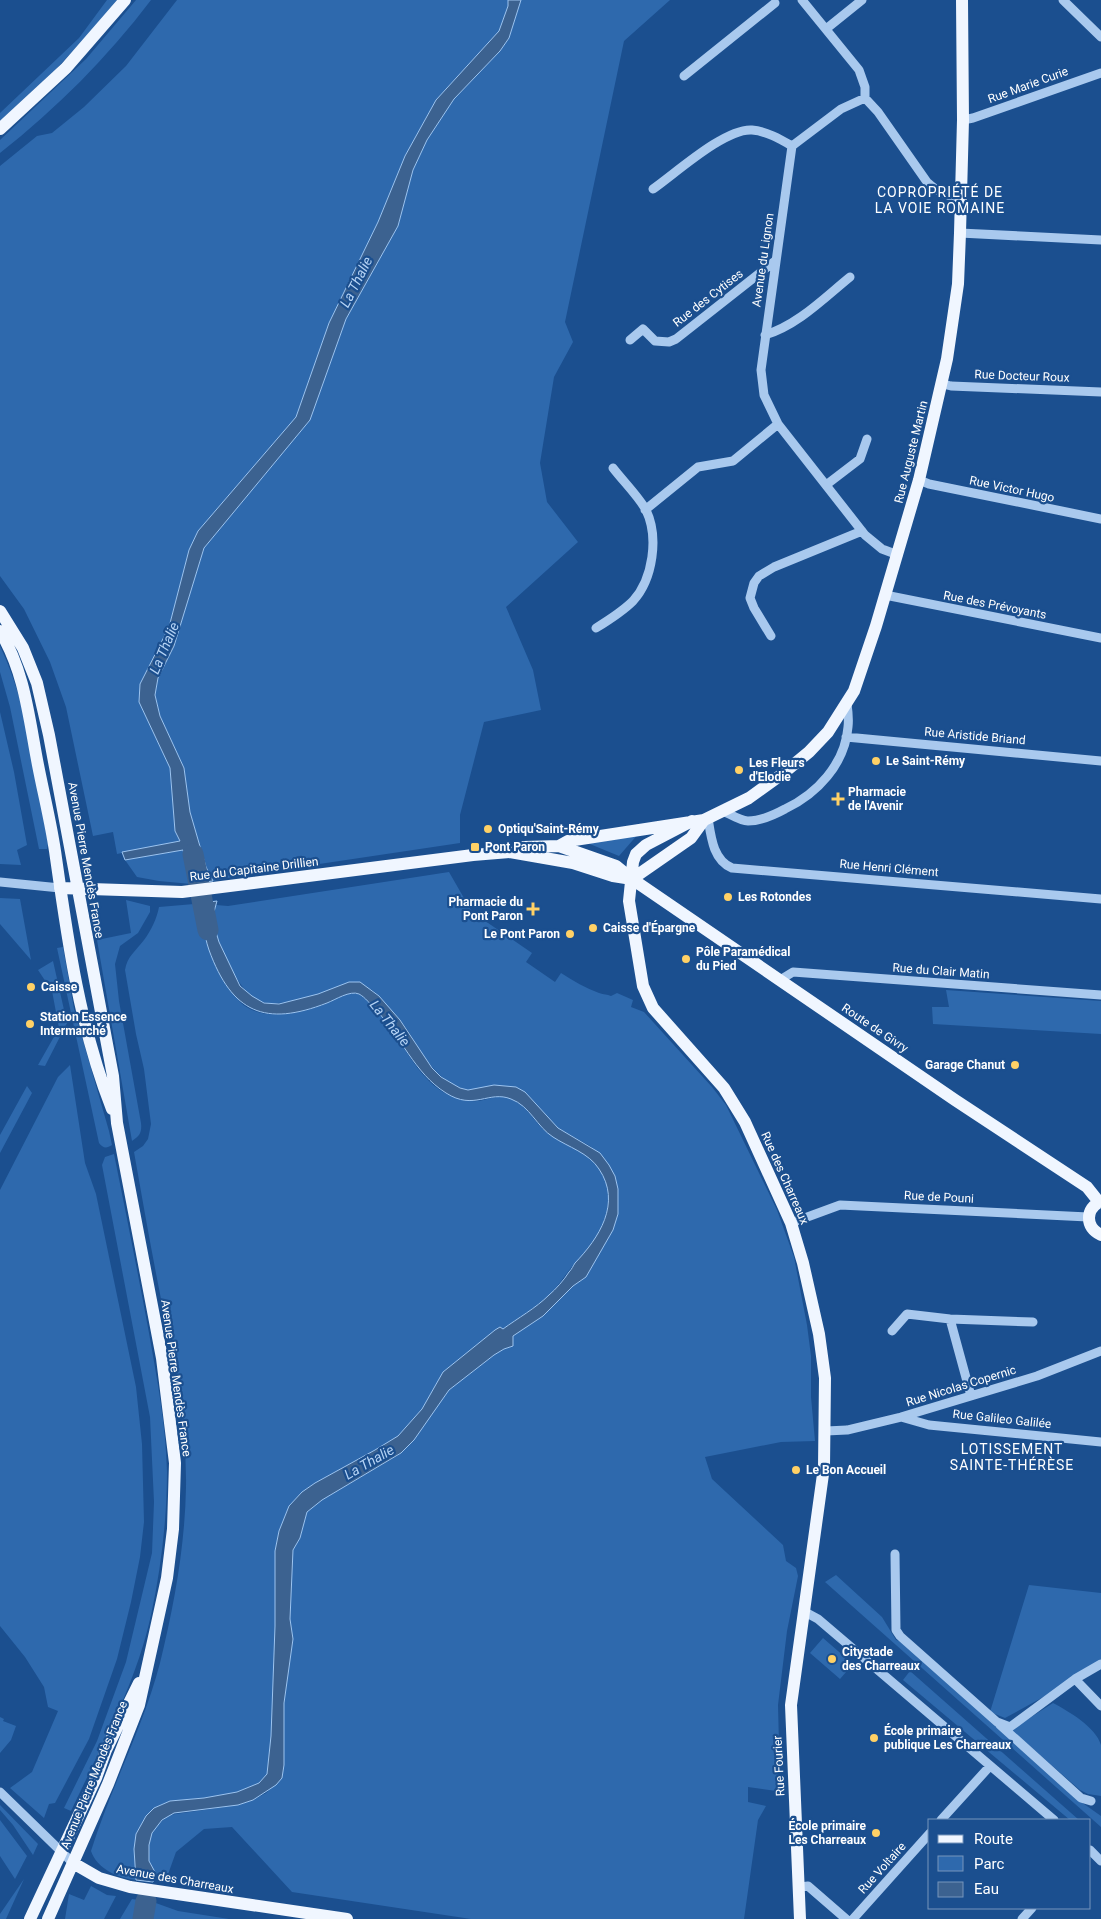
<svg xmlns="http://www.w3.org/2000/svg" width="1101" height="1919" font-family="Roboto,sans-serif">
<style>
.green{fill:#2e69ad}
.water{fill:#3c6290;stroke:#9cc4f0}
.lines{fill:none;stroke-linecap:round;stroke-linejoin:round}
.river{stroke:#3c6290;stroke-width:21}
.minor{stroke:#a9c9ee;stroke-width:9}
.major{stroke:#f0f6ff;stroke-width:12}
.poi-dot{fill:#ffd166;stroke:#1b4f8f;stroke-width:2}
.labels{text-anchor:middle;stroke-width:4.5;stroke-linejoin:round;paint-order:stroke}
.street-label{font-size:12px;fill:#fff;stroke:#1b4f8f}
.poi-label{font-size:12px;font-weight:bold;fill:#fff;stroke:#1b4f8f;text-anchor:start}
.neighbourhood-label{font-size:14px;letter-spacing:1px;fill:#fff;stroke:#1b4f8f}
.water-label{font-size:14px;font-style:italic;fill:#b5d3f5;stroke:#1b4f8f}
</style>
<rect width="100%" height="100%" fill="#1b4f8f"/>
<!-- green -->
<path class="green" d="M107 0H117L84 39 56 69 0 121V113L79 38Z
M136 0H151C107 58 57 108 0 153V140L86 59Z
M177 0H508V6L499 31 436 100 405 156 378 222 329 323 296 417 198 531 189 550 169 627 140 684 139 702 170 768 175 831 180 841 117 854 113 832 93 836 66 707 50 662 24 609 0 576V166L37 136 52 133 84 107 126 66Z
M521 0H670L624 41 565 322 573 342 554 377 540 463 547 502 578 542 506 607 533 670 541 710 484 722 460 815V843L232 877 213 881 206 867 190 812 184 768 160 716 155 695 158 678 174 646 204 548 310 420 346 319 398 226 413 170 427 140 454 99 500 51 509 38Z
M0 646C29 707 36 777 48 844L47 849H39L10 707 0 672Z
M0 712 14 772 27 845 17 850 21 865 0 864Z
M639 833 619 856 585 842Z
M183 850 191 884 159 881 137 877 125 860Z
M449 872 472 912 532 953 526 962 555 982 561 973C573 981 586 988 599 993 604 995 607 994 611 996L617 993 633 1000 631 1007 644 1012 712 1087 726 1105 777 1210 794 1257 807 1325 811 1356V1397L815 1441 781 1442 705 1457 712 1479 783 1545 786 1561 796 1568 798 1576 787 1631 778 1705 780 1784 776 1791 748 1787V1802L766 1806 758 1820 744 1919H471L292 1892 232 1827 204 1829 176 1852 166 1880 153 1879 155 1872 149 1861V1845L152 1833 156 1826 169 1815 238 1805 253 1800 266 1793 282 1778 284 1765V1703L293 1639 290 1619 293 1550 300 1538 307 1512 322 1500 397 1456 409 1445 449 1390 494 1355 504 1349 513 1346 512 1336 543 1316 573 1286 586 1277 613 1230 618 1214 615 1176 603 1157 590 1146 558 1128 525 1092 468 1090C432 1082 421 1047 401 1021 397 1016 392 1012 388 1007 383 1001 378 994 372 990 368 988 362 987 358 986 337 983 336 989 318 994 266 1009 252 1011 226 959 218 943 210 923 216 905L228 906Z
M0 898 20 899 31 960 0 924Z
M126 900 150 906V912L138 933 120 946 115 964 119 1001 141 1123C142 1132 140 1136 132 1141L97 940 131 933Z
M194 904C200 923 211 941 219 959 224 968 235 997 241 1003 264 1023 302 1013 328 1003 337 999 350 990 360 995 366 998 371 1005 376 1010 401 1036 413 1073 443 1092 454 1098 466 1102 479 1101 490 1099 500 1094 512 1099 528 1106 534 1123 547 1132 564 1144 589 1152 600 1169 618 1199 603 1231 583 1256 581 1259 578 1260 575 1263 566 1273 559 1286 549 1295 535 1308 518 1318 503 1329L495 1330 443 1372 422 1409 398 1436 375 1450 315 1483 302 1492 289 1506 279 1531 275 1551V1626L271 1736 267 1774 259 1783 237 1792 204 1798 170 1801 154 1808 146 1816 136 1834 134 1849 136 1880C118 1878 97 1869 91 1851 111 1787 143 1728 160 1663 174 1606 185 1546 186 1487 187 1425 174 1365 162 1304 152 1254 143 1203 134 1152L143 1146 148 1139 151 1124 144 1069 136 1034 125 970C127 956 136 951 144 940 151 931 157 918 159 907Z
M63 947 74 1009 109 1131 112 1145C106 1149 103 1148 99 1143L57 948Z
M53 961 67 1023 45 1066 38 1065 59 1028 52 991 38 970Z
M946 990 1101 1001V1034L933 1024 932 1007H949Z
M70 1065 85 1163 96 1194 136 1387 142 1444 144 1522 140 1557 131 1602 117 1659 89 1739 55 1803 49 1804 44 1818 10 1788 32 1772 58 1711 48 1707 44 1687 25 1657 0 1626V1190L58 1077Z
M27 1086 32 1093 0 1153V1135Z
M114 1154C126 1214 138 1273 149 1333 157 1379 166 1425 167 1472 167 1519 161 1569 151 1615 136 1684 101 1747 71 1811L64 1808 97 1741 126 1662 152 1553 154 1502 150 1417 102 1165 105 1157Z
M836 1575 882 1617 896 1640 903 1642 1084 1804 1101 1816V1827L825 1582Z
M1029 1585 1101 1593V1660L1047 1695 1005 1718 990 1712Z
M823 1638 853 1664 840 1679 810 1653Z
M910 1671 1079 1820H1070L903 1680Z
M1053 1703C1068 1711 1096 1727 1101 1745 1101 1756 1101 1783 1101 1796L1088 1794 1080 1790 1011 1730Z
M0 1717 4 1719 3 1721 16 1726 11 1740 0 1753Z
M0 1805 38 1844 33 1855 13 1825 0 1810Z
M0 1820 27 1856 15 1879 0 1856Z
M24 1879 6 1919H0V1914Z
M91 1886 107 1895 116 1896 104 1919H65L69 1894 84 1900Z
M132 1899 139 1900 135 1919H120Z
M153 1902 178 1911 229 1919H149Z"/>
<!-- water -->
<path class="water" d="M508 0H521L509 38 500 51 454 99 427 140 413 170 398 226 346 319 310 420 204 548 174 646 158 678 155 695 160 716 184 768 190 812 206 867 213 881 191 884 183 850 125 860 122 852 180 841 175 831 170 768 139 702 140 684 169 627 189 550 198 531 296 417 329 323 378 222 405 156 436 100 499 31 508 6Z
M217 901 212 919 219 942 240 986 252 996 264 1003 279 1004 318 994 349 982H360L379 996 400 1020 432 1068 441 1077 460 1088 468 1090 494 1085 516 1087 525 1092 558 1128 600 1153 609 1165 615 1176 618 1189V1214L613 1230 586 1277 573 1286 543 1316 513 1336V1346L504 1349 494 1355 449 1390 414 1440 401 1453 322 1500 307 1512 300 1538 293 1550 290 1619 293 1639 284 1703V1765L282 1778 276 1785 253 1800 238 1805 174 1813 162 1820 152 1833 149 1845V1861L155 1872 153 1882 136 1880 134 1849 136 1834 146 1816 154 1808 170 1801 204 1798 237 1792 259 1783 267 1774 271 1736 275 1626V1551L279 1531 289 1506 302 1492 315 1483 375 1450 398 1436 422 1409 443 1372 495 1330 500 1327 503 1329C518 1318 536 1308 549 1295 556 1289 564 1280 569 1272 572 1269 573 1266 575 1263 599 1238 622 1203 599 1169 589 1153 568 1147 553 1137 537 1127 530 1106 511 1099 489 1090 474 1111 446 1093 414 1073 401 1036 376 1010 371 1005 365 997 359 994 350 990 335 1000 327 1003 265 1027 232 1013 209 950 206 942 205 933 203 925 200 917 196 911 194 904Z"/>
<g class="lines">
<!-- river -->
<path class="river" d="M193 854 208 930
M143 1919 146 1901"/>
<!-- minor -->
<path class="minor" d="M802 0 859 70 865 87V98
M1063 0 1101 37
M826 29 862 0
M684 76 775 3
M963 120 973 118 1101 73
M653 189C676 173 725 128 752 130 766 131 780 139 792 146
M960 233 1101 240
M765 335C798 325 824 298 850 277
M630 340 643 329 655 341 669 342 676 339 775 261
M943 384 951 386 1101 392
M919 480 929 484 1101 519
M826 485 860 459 867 439
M645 510 698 467 733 461 778 424
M898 555 882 549 865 535 778 424 764 395 761 370 792 146 841 109 865 98 878 112 927 182C938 192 946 196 961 198
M885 595 1101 638
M596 628C609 620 622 612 633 601 653 579 659 537 646 510 639 497 623 481 613 468
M771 636 754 608 750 598 754 583 759 576 774 567 862 531
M846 737 1101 761
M723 811C730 814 740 821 748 821 761 821 774 815 785 809 817 794 845 764 848 727 849 719 848 711 847 704
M708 818C711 837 713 860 732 868L1101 899
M0 882 60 888
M780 980 793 972 1101 995
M791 1223 840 1205 1088 1217
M950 1319 971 1396
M892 1331 907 1314 950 1319 1033 1322
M901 1417 929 1425 1101 1442
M826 1431 847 1430 901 1417 1037 1376 1101 1351
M895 1554 896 1630 900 1636 997 1722 1010 1727 1075 1679 1101 1664
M805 1612 818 1619 1054 1820
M1075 1679 1101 1706
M1000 1725 1081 1798 1091 1801
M0 1792 73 1863
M941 1820 990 1766
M1090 1850 1101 1861
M800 1887 808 1886 846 1919
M853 1919 930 1833
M1022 1919 1032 1908"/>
<!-- major -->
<path class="major" d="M0 129 66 68 125 0
M0 611 23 648 37 683 49 735 113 1076 117 1123 162 1358 175 1463 173 1529 167 1578 139 1705 108 1784 48 1919
M0 631C25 672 29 719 38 765 44 796 52 827 56 858 68 943 80 1028 112 1109
M692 821 646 845 636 854 633 862 629 901 643 986 653 1008 724 1088 745 1122 791 1223 803 1263 819 1334 825 1378 824 1467 791 1705 800 1919
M559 846 568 841 704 820 749 798 781 775 809 752 828 732 854 691 876 626 919 480 947 359 958 284 960 233 963 120 962 0
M510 852 524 847 559 846 616 866 632 879 955 1100 1087 1187 1099 1202
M60 888 182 892 473 855 510 852 573 863 613 876 632 879 691 838 704 820
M1101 1201C1085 1209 1085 1227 1101 1235
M73 1863 99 1878 130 1887 347 1919
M30 1919 96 1778 106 1750 139 1683"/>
</g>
<!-- markers -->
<g class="poi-dot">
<circle cx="876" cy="761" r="5"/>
<circle cx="739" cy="770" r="5"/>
<path d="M835.5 791.5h5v5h5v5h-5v5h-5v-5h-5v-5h5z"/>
<circle cx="488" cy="829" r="5"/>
<rect x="470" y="842" width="10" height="10" rx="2.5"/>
<circle cx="728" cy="897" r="5"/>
<path d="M530.5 901.5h5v5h5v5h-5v5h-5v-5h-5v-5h5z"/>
<circle cx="593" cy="928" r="5"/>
<circle cx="570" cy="934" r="5"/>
<circle cx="686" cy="959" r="5"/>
<circle cx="31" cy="987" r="5"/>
<circle cx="30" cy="1024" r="5"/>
<circle cx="1015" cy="1065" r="5"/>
<circle cx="796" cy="1470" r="5"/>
<circle cx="832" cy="1659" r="5"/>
<circle cx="874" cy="1738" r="5"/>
<circle cx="876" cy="1833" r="5"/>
</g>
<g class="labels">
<!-- street labels -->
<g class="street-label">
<text transform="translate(1028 85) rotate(-20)" y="4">Rue Marie Curie</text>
<text transform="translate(763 260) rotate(-82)" y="4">Avenue du Lignon</text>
<text transform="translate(708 298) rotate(-38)" y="4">Rue des Cytises</text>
<text transform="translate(1022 376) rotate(2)" y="4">Rue Docteur Roux</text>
<text transform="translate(911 452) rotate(-76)" y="4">Rue Auguste Martin</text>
<text transform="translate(1012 489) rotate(12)" y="4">Rue Victor Hugo</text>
<text transform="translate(995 605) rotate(11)" y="4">Rue des Prévoyants</text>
<text transform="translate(975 736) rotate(5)" y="4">Rue Aristide Briand</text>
<text transform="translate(86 860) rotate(80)" y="4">Avenue Pierre Mendès France</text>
<text transform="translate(889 868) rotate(5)" y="4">Rue Henri Clément</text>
<text transform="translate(254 869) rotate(-7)" y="4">Rue du Capitaine Drillien</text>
<text transform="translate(941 971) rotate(4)" y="4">Rue du Clair Matin</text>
<text transform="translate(875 1028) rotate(34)" y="4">Route de Givry</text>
<text transform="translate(785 1178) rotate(66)" y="4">Rue des Charreaux</text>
<text transform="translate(939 1197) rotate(3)" y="4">Rue de Pouni</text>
<text transform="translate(176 1378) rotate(82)" y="4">Avenue Pierre Mendès France</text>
<text transform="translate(961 1386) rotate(-17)" y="4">Rue Nicolas Copernic</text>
<text transform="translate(1002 1419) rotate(6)" y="4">Rue Galileo Galilée</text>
<text transform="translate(779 1766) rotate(-93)" y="4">Rue Fourier</text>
<text transform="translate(94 1775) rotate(-68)" y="4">Avenue Pierre Mendès France</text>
<text transform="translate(882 1868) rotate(-48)" y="4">Rue Voltaire</text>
<text transform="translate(175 1879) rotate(10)" y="4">Avenue des Charreaux</text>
</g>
<!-- poi labels -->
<g class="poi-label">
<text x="886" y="765">Le Saint-Rémy</text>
<text x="749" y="767">Les Fleurs<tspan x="749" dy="14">d'Elodie</tspan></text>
<text x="848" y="796">Pharmacie<tspan x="848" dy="14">de l'Avenir</tspan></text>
<text x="498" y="833">Optiqu'Saint-Rémy</text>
<text x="485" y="851">Pont Paron</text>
<text x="738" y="901">Les Rotondes</text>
<text x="523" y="906" text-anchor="end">Pharmacie du<tspan x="523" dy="14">Pont Paron</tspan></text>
<text x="603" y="932">Caisse d'Épargne</text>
<text x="560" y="938" text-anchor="end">Le Pont Paron</text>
<text x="696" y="956">Pôle Paramédical<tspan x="696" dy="14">du Pied</tspan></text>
<text x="41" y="991">Caisse</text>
<text x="40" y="1021">Station Essence<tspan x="40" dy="14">Intermarché</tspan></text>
<text x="1005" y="1069" text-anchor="end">Garage Chanut</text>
<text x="806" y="1474">Le Bon Accueil</text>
<text x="842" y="1656">Citystade<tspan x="842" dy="14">des Charreaux</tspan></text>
<text x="884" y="1735">École primaire<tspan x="884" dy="14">publique Les Charreaux</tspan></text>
<text x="866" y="1830" text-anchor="end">École primaire<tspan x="866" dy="14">Les Charreaux</tspan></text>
</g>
<!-- neighbourhood labels -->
<g class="neighbourhood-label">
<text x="940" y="197">COPROPRIÉTÉ DE<tspan x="940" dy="16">LA VOIE ROMAINE</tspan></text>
<text x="1012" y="1454">LOTISSEMENT<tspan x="1012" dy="16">SAINTE-THÉRÈSE</tspan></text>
</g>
<!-- water labels -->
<g class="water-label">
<text transform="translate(356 282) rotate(-63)" y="5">La Thalie</text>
<text transform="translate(164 648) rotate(-67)" y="5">La Thalie</text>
<text transform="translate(390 1023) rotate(51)" y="5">La Thalie</text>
<text transform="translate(369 1462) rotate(-30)" y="5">La Thalie</text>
</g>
</g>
<!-- legend -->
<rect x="928" y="1819" width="162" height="90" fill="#1b4f8f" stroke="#7695bc"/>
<rect x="938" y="1835" width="25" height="8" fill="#f0f6ff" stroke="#7695bc"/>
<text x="974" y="1844" font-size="15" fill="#ffffff">Route</text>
<rect x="938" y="1856" width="25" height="15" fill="#2e69ad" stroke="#7695bc"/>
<text x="974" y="1869" font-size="15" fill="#ffffff">Parc</text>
<rect x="938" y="1882" width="25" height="15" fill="#3c6290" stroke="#7695bc"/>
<text x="974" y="1894" font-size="15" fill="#ffffff">Eau</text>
</svg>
